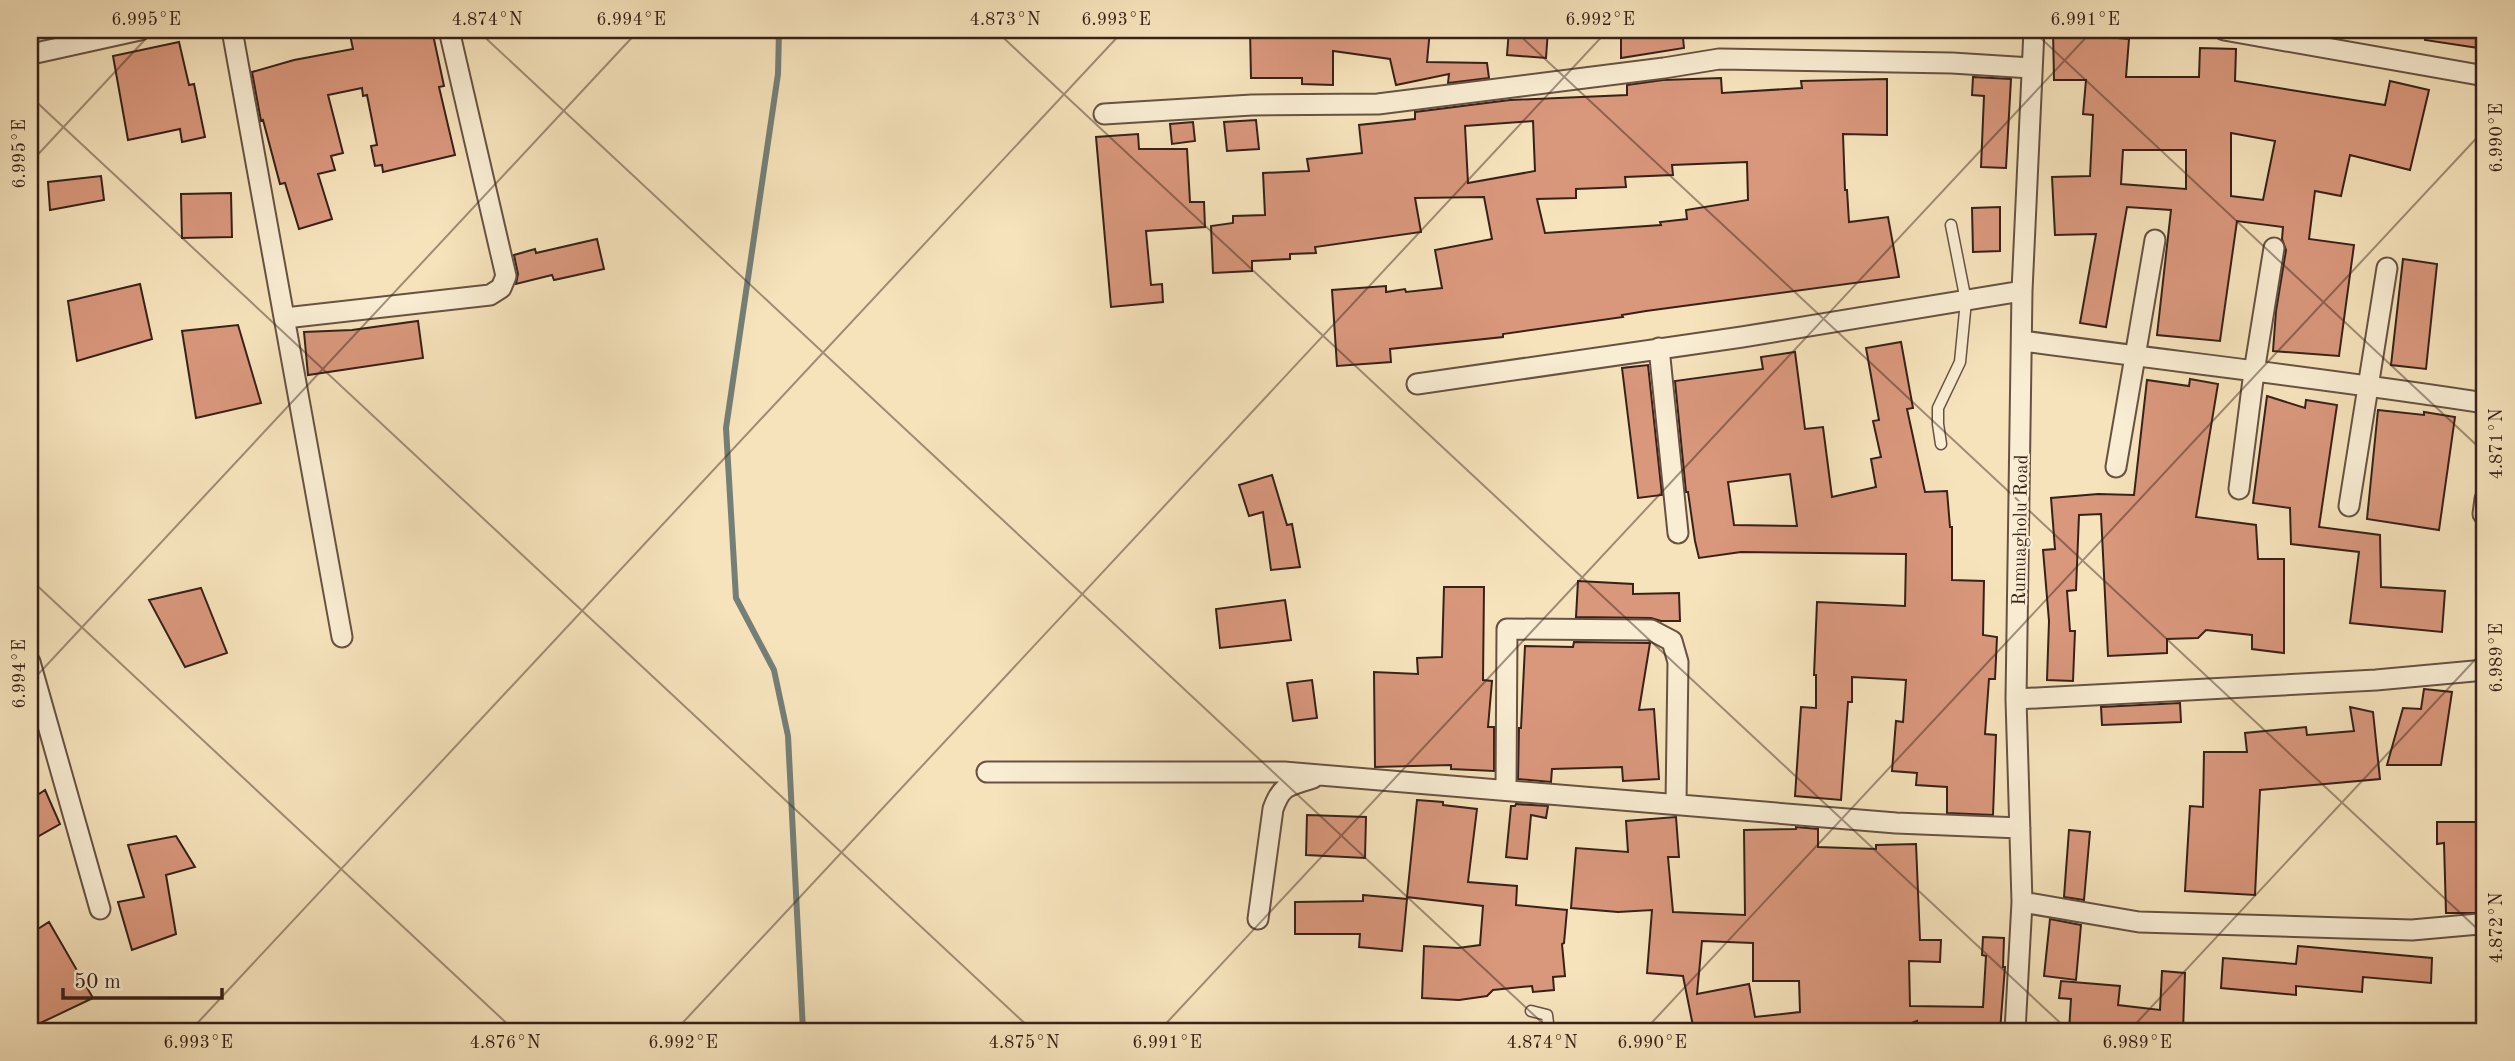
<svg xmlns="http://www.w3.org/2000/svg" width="2515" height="1061" font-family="'Old Standard TT',serif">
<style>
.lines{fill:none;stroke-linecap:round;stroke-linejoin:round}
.stream{stroke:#747f77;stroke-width:6}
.building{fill:#d9977c;stroke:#372119;stroke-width:2;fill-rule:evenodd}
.service-casing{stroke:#675242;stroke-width:13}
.minor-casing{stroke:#675242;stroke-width:23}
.service{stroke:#f9edd3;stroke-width:10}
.minor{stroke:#f9edd3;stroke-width:19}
.ticks{fill:none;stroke:#372119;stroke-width:2;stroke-opacity:0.45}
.labels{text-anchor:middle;stroke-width:5;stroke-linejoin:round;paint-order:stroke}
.street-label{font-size:19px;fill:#372119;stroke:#f9edd3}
.neatline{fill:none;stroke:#372119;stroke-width:2.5}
.ticks-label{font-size:18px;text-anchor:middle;fill:#372119}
</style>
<rect width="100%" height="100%" fill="#f6e3bc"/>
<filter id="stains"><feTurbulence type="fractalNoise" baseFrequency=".00286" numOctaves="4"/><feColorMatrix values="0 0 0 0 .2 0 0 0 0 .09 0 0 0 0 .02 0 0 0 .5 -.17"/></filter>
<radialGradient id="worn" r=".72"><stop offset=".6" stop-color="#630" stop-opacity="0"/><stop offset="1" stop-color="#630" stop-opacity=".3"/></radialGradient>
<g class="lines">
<!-- stream -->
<path class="stream" d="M779 30 778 74 726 428 736 598 774 670 788 736 803 1031"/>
</g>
<!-- building -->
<path class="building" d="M349 30H432L444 86 439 87 455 155 383 172 382 165 375 166 371 146 377 145 367 95 363 96 362 88 328 95 343 153 331 156 335 170 318 174 332 219 299 229 285 183 280 184 263 120 261 121 252 72 294 60 353 49Z
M1250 30H1430L1427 62 1487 63 1489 78 1448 83 1449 74 1396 85 1390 59 1333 51V85L1302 84V78H1251Z
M1509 30H1548L1546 58 1507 55Z
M1646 30H1680V38H1683L1684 48 1621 58V38H1646Z
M2053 30H2072V34L2129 39 2126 77H2199L2200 48 2236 49 2235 81 2385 105 2390 81 2429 90 2410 170 2350 155 2341 196 2315 191 2309 239 2354 245 2339 356 2273 351 2276 311 2286 250 2282 239 2283 227 2237 221 2220 341 2157 335 2171 210 2127 207 2106 327 2080 323 2096 234 2055 235 2052 177 2090 176 2093 115 2083 114 2086 80H2054ZM2231 133 2275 141 2263 200 2231 196ZM2123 150H2186V189L2121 184Z
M2426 30H2485V49L2425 40Z
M179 42 189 85 194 84 205 137 182 142 180 129 128 140 113 56Z
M1973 77 2011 79 2006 168 1981 167 1984 96 1972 95Z
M1721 78 1722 93 1802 88 1801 81 1887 79V135L1843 134 1845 190H1847L1849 222 1888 217 1899 277 1646 311 1622 315 1623 317 1503 334V337L1390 349 1391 362 1337 366 1332 290 1386 286V292L1405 289 1406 292 1442 288 1435 250 1492 239 1484 197 1415 198 1421 232 1315 247 1316 253 1290 254V259L1252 261V271L1213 273 1211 226 1233 223V216L1265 215 1263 173 1309 171 1307 159 1362 153 1359 125 1415 119V112L1510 100 1627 95V85L1663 80ZM1533 121 1535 171 1468 183 1465 126ZM1747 162 1748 200 1686 210 1687 219 1660 222 1661 225 1545 233 1537 199 1576 198V189L1626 187 1625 177 1673 175 1672 165Z
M1256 120 1259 149 1227 151 1224 122Z
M1193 122 1195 141 1172 144 1170 124Z
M1138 134 1139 149H1187L1190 202H1204L1205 227 1146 231 1151 285 1162 284 1163 302 1111 307 1096 137Z
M101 176 104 200 50 210 48 182Z
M231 193 232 237 182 238 181 194Z
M2000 207V251L1973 252 1972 208Z
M597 239 604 269 554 280 552 275 516 284 518 274 514 255 535 249 536 253Z
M2403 259 2437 264 2426 369 2391 365Z
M140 284 152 339 77 361 68 301Z
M418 321 423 358 308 375 304 332 352 330Z
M238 325 261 403 196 418 182 331Z
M1901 342 1913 408 1907 409 1925 492 1947 491 1950 527H1952V580L1984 581 1983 635 1997 637 1995 679H1989L1985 734 1996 735 1993 815 1947 813V787L1916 785 1917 773 1892 771 1896 721 1903 722 1906 680 1852 677V702H1848L1841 800 1795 796 1801 707 1816 708V675H1814L1817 602 1905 606 1906 554 1741 552 1699 558 1695 541 1688 492H1686L1675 381 1763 369 1761 357 1795 352 1805 429 1823 427 1832 497 1876 487 1871 459 1881 457 1873 421 1879 420 1866 348ZM1790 474 1797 526 1734 525 1728 482Z
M1648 365 1662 495 1638 498 1622 368Z
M2190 379 2218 384 2196 517 2256 525 2258 559H2284V653L2252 649V635L2206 630 2198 638 2167 639V653L2108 656 2101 514 2079 515 2076 590 2067 591 2070 631H2075L2073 681 2047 680 2049 621 2043 550 2055 549 2051 498 2098 494 2134 495 2147 380 2189 386Z
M2267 396 2305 408 2306 400 2337 405 2319 527 2380 535 2381 587 2445 591 2442 632 2350 623 2359 552 2291 544 2290 508 2253 503Z
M2378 410 2424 415V412L2455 417 2439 530 2367 519Z
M1272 475 1287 525 1292 524 1300 567 1271 570 1263 512 1249 516 1239 485Z
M1578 581 1633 584V594L1679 593 1680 621H1661L1651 618 1576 617Z
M1444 587H1484L1483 680 1492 681 1488 727H1494V771L1451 769V765L1375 767 1374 672 1418 674 1417 658 1442 657Z
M201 588 227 653 185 667 149 600Z
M1285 600 1291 640 1220 648 1216 609Z
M1574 642 1650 643 1639 710 1654 709 1659 779 1623 781 1622 767 1552 769 1551 782 1518 779 1519 728H1521L1525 646 1573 647Z
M1312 680 1317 718 1293 721 1287 683Z
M2424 689 2452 692 2441 765H2387L2403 708 2421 709Z
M2180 703 2181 722 2102 725 2101 707Z
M2350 707 2373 712 2380 779 2260 790 2255 895 2185 891 2190 806 2203 807 2204 752H2247L2245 733 2306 727 2307 735 2354 731Z
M45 790 60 824 30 841V800Z
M1417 800 1443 802V805L1477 809 1468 882 1517 886 1516 905 1567 910 1564 943 1562 944 1565 976 1553 977 1554 990 1533 992 1532 986 1493 990 1487 996 1459 1000 1422 998 1424 946 1458 948 1480 945 1483 906 1407 897Z
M1516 804 1548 806 1546 818 1531 815 1527 859 1506 857 1511 806H1515Z
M1307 815 1366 817 1365 858 1306 855Z
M1676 817 1679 857H1668L1673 912 1745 915 1744 830 1796 829V827L1818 829V847L1876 849V845L1916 844 1920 940H1941L1940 962 1909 961 1910 1006 1983 1007 1986 956 1982 955 1983 937 2004 938 2003 967H2005L2000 1031H1917V1021L1890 1031H1694L1683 976 1647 973 1652 910 1618 912 1571 908 1576 848 1628 852 1626 821ZM1702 941 1753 943V981H1799L1800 1012 1755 1017 1749 984 1697 994Z
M2437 822H2481L2485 913H2446L2444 843 2437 844Z
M2069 830 2090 832 2084 900 2064 897Z
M176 836 195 867 166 875 176 934 132 950 118 902 144 897 128 845Z
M1363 895 1407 899 1402 951 1359 947 1360 934H1295V902L1363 901Z
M2050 919 2081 925 2076 980 2044 976Z
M49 922 93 998 30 1028V934Z
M2298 946 2432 958 2431 983 2363 977 2362 992 2296 986V995L2221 988 2223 958 2296 964Z
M2162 971 2185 973 2183 1031H2069L2071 999 2059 998 2061 981 2120 986 2118 1005 2160 1010Z"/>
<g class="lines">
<!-- service casing -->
<g class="service-casing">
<path id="service" d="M1941 444 1938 424V408L1960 362 1966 301 1951 225
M1531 1011 1547 1015 1549 1031"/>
</g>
<!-- minor casing -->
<g class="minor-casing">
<path id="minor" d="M232 30 342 637
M2224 30 2485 76
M36 53 140 30
M1104 114 1252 105 1378 104 1664 68 1719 59 1952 63 2031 68
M285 318 490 295 501 288 506 276 449 30
M2023 341C2177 362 2332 379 2485 403
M1659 348 1678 533
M1417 384 1742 337 2022 291
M2116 467 2155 240
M2239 489 2254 372 2274 248
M2349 506 2387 268
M2483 514 2485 499
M30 662 100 909
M2016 699 2376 680 2485 670
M987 772H1284L1896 823 2020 828
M1506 790 1507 629 1651 630 1672 641 1678 662 1676 803
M2022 902 2139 922 2412 930 2479 924
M1258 919 1273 809C1282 784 1289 786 1313 778
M2015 1031 2022 902 2016 699 2022 291 2034 30"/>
</g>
<!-- service -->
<use href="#service" class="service"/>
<!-- minor -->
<use href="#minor" class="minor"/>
</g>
<!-- ticks -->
<path class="ticks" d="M477 30 1551 1031M995 30 2069 1031M1514 30 2485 936M2032 30 2485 453M30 96 1033 1031M30 163 154 30M30 579 515 1031M30 683 639 30M190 1031 1124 30M675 1031 1608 30M1159 1031 2093 30M1644 1031 2485 129M2129 1031 2485 649"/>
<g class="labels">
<!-- street labels -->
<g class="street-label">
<text transform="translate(2019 530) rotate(-89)" y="7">Rumuagholu Road</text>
</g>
</g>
<!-- margin -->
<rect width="2515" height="1061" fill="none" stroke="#f6e3bc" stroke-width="77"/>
<!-- scale -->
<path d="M63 988v10h159v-10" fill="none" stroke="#372119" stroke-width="3.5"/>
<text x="74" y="988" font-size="21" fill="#372119" stroke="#f9edd3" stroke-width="5" paint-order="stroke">50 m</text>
<rect x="38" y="38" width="2438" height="985" class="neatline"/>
<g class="ticks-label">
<text x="146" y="25">6.995°E</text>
<text x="487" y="25">4.874°N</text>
<text x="631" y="25">6.994°E</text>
<text x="1005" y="25">4.873°N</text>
<text x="1116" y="25">6.993°E</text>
<text x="1600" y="25">6.992°E</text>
<text x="2085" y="25">6.991°E</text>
<text transform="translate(2496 138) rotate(-90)" y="6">6.990°E</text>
<text transform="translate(19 154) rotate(-90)" y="6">6.995°E</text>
<text transform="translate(2496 444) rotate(-90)" y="6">4.871°N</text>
<text transform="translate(2496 658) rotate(-90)" y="6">6.989°E</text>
<text transform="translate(19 674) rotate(-90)" y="6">6.994°E</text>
<text transform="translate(2496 928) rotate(-90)" y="6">4.872°N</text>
<text x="198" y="1048">6.993°E</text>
<text x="505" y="1048">4.876°N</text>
<text x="683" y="1048">6.992°E</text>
<text x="1024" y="1048">4.875°N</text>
<text x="1167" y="1048">6.991°E</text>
<text x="1542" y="1048">4.874°N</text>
<text x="1652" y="1048">6.990°E</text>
<text x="2137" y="1048">6.989°E</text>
</g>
<rect width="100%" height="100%" filter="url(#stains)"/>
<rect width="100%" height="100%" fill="url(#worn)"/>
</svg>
